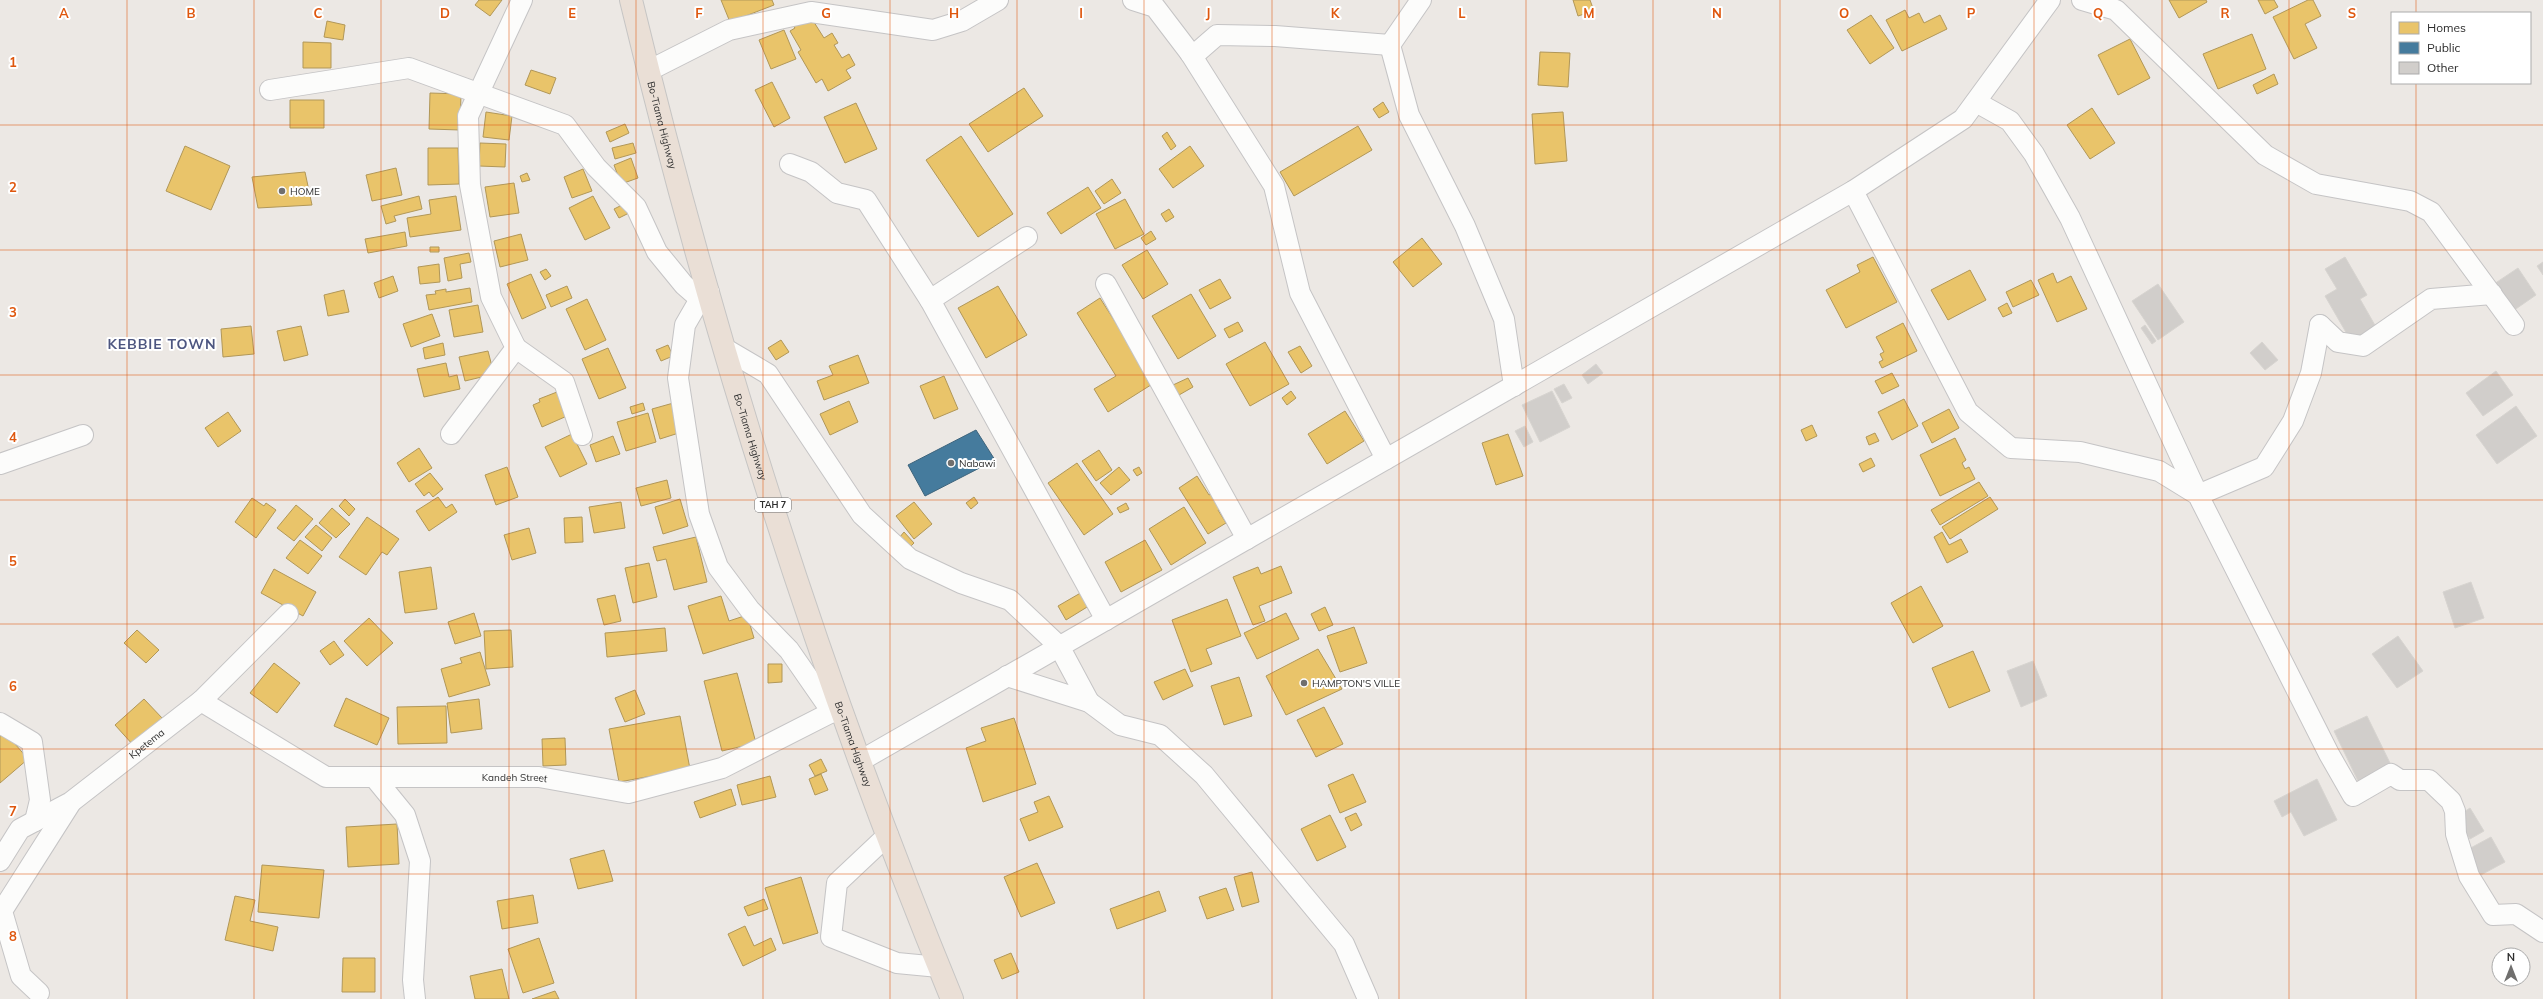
<svg xmlns="http://www.w3.org/2000/svg" width="2543" height="999" font-family="Mulish,sans-serif">
<style>
.homes{fill:#e9c46a;stroke:#b19758}
.public{fill:#457b9d;stroke:#3e647c}
.building{fill:#d1cecb;stroke:#d7d4d0}
.lines{fill:none;stroke-linecap:round;stroke-linejoin:round}
.street-casing{stroke:#c5c4c5;stroke-width:22}
.highway-casing{stroke:#c6c5c4;stroke-width:24}
.street{stroke:#fcfcfb;stroke-width:20}
.highway{stroke:#eadfd6;stroke-width:22}
.grid{fill:none;stroke:#df570e;stroke-width:1;stroke-opacity:0.55}
.poi-dot{fill:#706f6e;stroke:#fff;stroke-width:1.5}
.labels{text-anchor:middle;stroke-width:4;stroke-linejoin:round;paint-order:stroke}
.shield{fill:#fff;stroke:#6d6d6d;stroke-width:1}
.shield-label{font-size:9px;font-weight:bold;fill:#2e2e2e}
.street-label{font-size:10px;fill:#2e2e2e;stroke:#fff}
.poi-label{font-size:10px;fill:#2e2e2e;stroke:#fff;text-anchor:start}
.district-label{font-size:14px;font-weight:bold;letter-spacing:1px;fill:#4d5680;stroke:#fff}
.grid-label{font-size:13px;text-anchor:middle;font-weight:bold;fill:#df570e;stroke:#fff;stroke-width:4;stroke-linejoin:round;paint-order:stroke}
</style>
<rect width="100%" height="100%" fill="#ece8e4"/>
<!-- homes -->
<path class="homes" d="M479 0H502L490 16 475 5Z
M721 0H772L774 5 730 22Z
M1573 0H1590L1594 11 1578 16Z
M2169 0H2206L2207 2 2179 18Z
M2258 0H2274L2278 7 2265 14Z
M2308 0H2313L2321 16 2305 24 2317 48 2294 59 2273 17Z
M1905 10 1909 18 1919 13 1924 23 1940 15 1947 29 1902 51 1886 20Z
M1871 15 1894 48 1870 64 1847 30Z
M812 19 824 38 832 33 838 43 834 45 842 58 849 54 855 65 846 70 851 78 828 91 822 79 816 83 798 52 801 50 790 31 795 28 792 24Z
M327 21 345 25 343 40 324 37Z
M784 30 796 59 771 69 759 40Z
M2252 34 2266 69 2218 89 2203 54Z
M2130 39 2150 78 2118 95 2098 55Z
M303 42 331 43V68H303Z
M1540 52 1570 53 1568 87 1538 85Z
M531 70 556 78 550 94 525 85Z
M2274 74 2278 84 2257 94 2253 85Z
M772 82 790 118 774 127 755 90Z
M1024 88 1043 116 988 152 969 124Z
M430 93 461 94 460 130 429 129Z
M290 100H324V128H290Z
M1383 102 1389 112 1379 118 1373 109Z
M856 103 877 149 845 163 824 117Z
M2092 108 2115 143 2090 159 2067 125Z
M486 112 512 116 509 140 483 137Z
M1563 112 1567 161 1535 164 1532 114Z
M625 124 629 133 610 142 606 132Z
M1358 126 1372 150 1294 196 1280 172Z
M1167 132 1176 146 1171 150 1162 136Z
M961 136 1013 214 978 237 926 160Z
M480 143 506 144 505 167 479 166Z
M633 143 636 153 615 159 612 148Z
M185 146 230 166 211 210 166 191Z
M1190 146 1204 166 1173 188 1159 169Z
M428 148H458L459 184 428 185Z
M631 158 638 178 621 184 614 165Z
M396 168 402 195 372 201 366 175Z
M583 169 592 191 572 198 564 177Z
M305 172 312 205 258 208 252 177Z
M527 173 530 180 522 182 520 176Z
M1112 179 1121 193 1104 204 1095 191Z
M514 183 519 213 490 217 485 187Z
M1088 187 1101 208 1061 234 1047 213Z
M419 196 422 209 394 216 396 221 386 224 381 206Z
M456 196 461 230 410 237 407 218 431 214 429 200Z
M593 196 610 228 585 240 569 208Z
M1125 199 1144 234 1115 249 1096 214Z
M624 204 629 213 619 218 614 209Z
M1169 209 1174 217 1166 222 1161 214Z
M1151 231 1156 239 1146 245 1141 238Z
M405 232 407 246 368 253 365 239Z
M521 234 528 260 500 267 494 241Z
M1422 238 1442 264 1413 287 1393 262Z
M430 247H439V252H430Z
M1147 250 1168 284 1143 299 1122 265Z
M469 253 471 262 460 264 462 278 448 281 444 258Z
M1873 257 1897 302 1846 328 1826 290 1860 272 1857 265Z
M439 264 440 282 420 284 418 267Z
M546 269 551 276 545 280 540 272Z
M1970 270 1986 300 1948 320 1931 290Z
M2053 273 2057 283 2071 276 2087 309 2057 322 2038 280Z
M531 274 546 308 522 319 507 284Z
M393 276 398 291 379 298 374 283Z
M1220 279 1231 298 1210 309 1199 290Z
M2031 280 2039 295 2013 307 2006 292Z
M567 286 572 298 551 307 546 295Z
M998 286 1027 335 986 358 958 308Z
M470 288 472 302 429 310 426 295 436 294 435 291 446 289V292Z
M344 290 349 312 328 316 324 295Z
M1191 294 1216 336 1178 359 1152 316Z
M1100 298 1154 383 1108 412 1094 389 1116 376 1077 313Z
M587 299 606 340 585 350 566 309Z
M2007 303 2012 313 2003 317 1998 308Z
M478 305 483 332 454 337 449 310Z
M432 314 440 336 411 347 403 324Z
M1238 322 1243 331 1229 338 1224 329Z
M1903 323 1917 351 1882 368 1879 362 1883 360 1880 354 1884 352 1876 337Z
M251 326 254 354 223 357 221 329Z
M301 326 308 355 284 361 277 331Z
M781 340 789 352 776 360 768 348Z
M1265 342 1289 384 1250 406 1226 364Z
M443 343 445 355 425 359 423 348Z
M668 345 673 356 661 361 656 350Z
M1300 346 1312 366 1301 373 1288 352Z
M608 348 626 388 599 399 582 359Z
M488 351 494 374 465 381 459 357Z
M858 355 869 383 824 400 817 381 833 375 829 366Z
M446 363 449 377 457 375 460 389 424 397 417 369Z
M1892 373 1899 386 1882 394 1875 381Z
M944 376 958 409 934 419 920 386Z
M1188 378 1193 387 1179 395 1173 385Z
M1291 391 1296 398 1287 405 1282 398Z
M557 392 567 416 542 427 533 405 540 402 539 399Z
M1904 399 1918 426 1892 440 1878 412Z
M849 401 858 422 830 435 820 414Z
M677 402 685 431 660 439 652 409Z
M643 403 645 410 632 414 630 407Z
M1949 409 1959 428 1932 443 1922 423Z
M1345 411 1364 441 1327 464 1308 434Z
M228 412 241 431 218 447 205 428Z
M648 413 656 442 626 451 617 422Z
M1812 425 1817 436 1806 441 1801 430Z
M1875 433 1879 441 1869 445 1866 437Z
M572 434 587 464 560 477 545 447Z
M1508 434 1523 476 1496 485 1482 443Z
M613 436 620 454 596 462 590 445Z
M1955 438 1966 460 1962 463 1965 469 1969 467 1975 479 1940 496 1920 455Z
M419 448 432 468 409 482 397 463Z
M1099 450 1112 470 1096 481 1082 461Z
M1871 458 1875 466 1863 472 1859 464Z
M1077 463 1113 514 1084 535 1048 483Z
M507 467 518 497 496 505 485 475Z
M1119 467 1130 480 1111 495 1100 483Z
M1139 467 1142 473 1137 476 1133 470Z
M430 473 443 489 433 497 429 492 424 496 415 484Z
M1197 476 1209 495 1213 493 1222 507 1218 510 1226 523 1208 534 1179 488Z
M667 480 671 498 641 506 636 488Z
M1979 482 1988 496 1940 525 1931 510Z
M438 497 446 508 452 504 457 512 429 531 416 511Z
M974 497 978 503 971 509 966 503Z
M1990 497 1998 509 1950 539 1942 527Z
M252 498 264 506 266 503 276 510 256 538 235 522Z
M345 499 355 509 349 516 339 506Z
M680 499 688 526 663 534 655 507Z
M621 502 625 528 594 533 589 507Z
M914 502 932 524 914 539 896 516Z
M1126 503 1129 509 1120 513 1117 508Z
M296 505 313 519 294 541 277 528Z
M1184 507 1206 543 1171 565 1149 529Z
M332 508 350 524 336 538 319 523Z
M367 517 399 539 387 555 382 552 366 575 339 557Z
M582 517 583 542 565 543 564 518Z
M316 525 332 538 322 551 305 537Z
M529 528 536 553 512 560 504 535Z
M904 532 914 543 909 548 899 538Z
M1942 532 1949 545 1961 539 1968 552 1947 563 1934 537Z
M696 537 707 582 674 590 666 559 657 561 653 547Z
M300 540 322 556 308 574 286 558Z
M1145 540 1162 570 1121 592 1105 562Z
M649 563 657 597 633 603 625 568Z
M1281 566 1292 593 1259 606 1265 621 1253 625 1233 577 1258 567 1261 574Z
M431 567 437 609 405 613 399 572Z
M274 569 316 592 303 616 261 593Z
M1921 586 1943 626 1913 643 1891 603Z
M1084 591 1092 604 1066 620 1058 606Z
M615 595 621 621 604 625 597 599Z
M721 596 729 621 747 615 754 638 703 654 688 606Z
M1227 599 1241 636 1206 649 1212 664 1191 672 1172 620Z
M1325 607 1333 625 1319 631 1311 614Z
M474 613 481 636 455 644 448 622Z
M1286 613 1299 639 1257 659 1244 633Z
M369 618 393 643 367 666 344 641Z
M1354 627 1367 663 1340 672 1327 636Z
M665 628 667 651 607 657 605 633Z
M137 630 159 650 146 663 124 643Z
M511 630 513 667 486 669 484 631Z
M334 641 344 655 330 665 320 651Z
M1318 649 1342 689 1286 715 1266 676Z
M1973 651 1990 691 1949 708 1932 668Z
M480 652 490 685 449 697 441 669 462 663 460 658Z
M274 663 300 683 277 713 250 693Z
M768 664H782V682L768 683Z
M1185 669 1193 686 1163 700 1154 682Z
M737 673 756 743 722 751 704 681Z
M1239 677 1252 716 1224 725 1211 686Z
M635 690 645 714 625 722 615 698Z
M346 698 389 718 377 745 334 726Z
M144 699 163 719 134 746 115 725Z
M479 699 482 729 451 733 447 703Z
M446 706 447 743 398 744 397 707Z
M1324 707 1343 744 1316 757 1297 720Z
M680 716 690 769 619 782 609 729Z
M1014 718 1036 784 983 802 966 748 986 741 981 728Z
M3 730 28 759 0 783V733Z
M565 738 566 765 543 766 542 739Z
M821 759 827 771 815 776 809 765Z
M821 774 828 790 815 795 809 779Z
M1353 774 1366 802 1340 813 1328 785Z
M770 776 776 797 742 805 737 785Z
M731 789 736 805 700 818 694 802Z
M1049 796 1063 827 1029 841 1020 819 1038 812 1034 802Z
M1356 813 1362 825 1351 831 1345 818Z
M1330 815 1346 847 1317 861 1301 829Z
M397 824 399 864 348 867 346 827Z
M604 850 613 881 578 889 570 859Z
M1037 863 1055 903 1021 917 1004 877Z
M262 865 324 870 319 918 258 912Z
M1252 872 1259 902 1242 907 1234 877Z
M801 877 818 933 783 944 765 888Z
M1226 888 1234 910 1207 919 1199 897Z
M1159 891 1166 911 1117 929 1110 909Z
M533 895 538 923 502 929 497 901Z
M235 896 255 900 250 921 278 927 273 951 225 940Z
M764 899 768 909 748 916 744 907Z
M745 926 754 946 771 938 776 950 743 966 728 934Z
M539 938 554 983 523 993 508 949Z
M1011 953 1019 972 1002 979 994 960Z
M343 958H375V992H342Z
M502 969 509 999H475L470 976Z
M555 991 559 999H532Z"/>
<!-- public -->
<path class="public" d="M976 430 995 460 925 496 908 465Z"/>
<!-- building -->
<path class="building" d="M2345 257 2367 295 2360 299 2376 327 2351 341 2325 296 2337 289 2325 269Z
M2543 262V275L2537 266Z
M2518 268 2536 295 2510 313 2491 286Z
M2158 284 2184 322 2158 340 2132 301Z
M2145 325 2156 341 2152 344 2141 328Z
M2262 342 2278 360 2265 370 2250 353Z
M1596 364 1603 373 1588 384 1582 375Z
M2496 371 2513 395 2483 416 2466 393Z
M1564 384 1572 398 1562 403 1554 389Z
M1552 391 1570 427 1540 442 1522 405Z
M2516 406 2537 436 2497 464 2476 435Z
M1525 426 1533 442 1524 447 1515 431Z
M2471 582 2484 618 2455 628 2443 592Z
M2398 636 2423 671 2397 688 2372 654Z
M2033 661 2047 696 2021 707 2007 671Z
M2367 716 2392 767 2359 783 2334 731Z
M2317 779 2337 820 2304 836 2291 812 2282 817 2274 801Z
M2470 808 2484 831 2470 839 2456 817Z
M2491 837 2505 862 2479 876 2465 851Z"/>
<g class="lines">
<!-- street casing -->
<g class="street-casing">
<g id="street">
<path d="M1133 0 1155 7 1190 53 1274 186 1300 293 1386 459"/>
<path d="M1421 0 1390 45 1409 115 1465 226 1504 319 1514 386"/>
<path d="M2082 0 2116 10 2265 155 2316 184 2410 201 2431 212 2514 325"/>
<path d="M1190 53 1194 55 1217 35 1275 36 1390 45"/>
<path d="M648 71 729 30 811 12 933 30 962 21 998 0"/>
<path d="M270 90 409 68 565 125 596 167 636 207 657 252 684 285 700 299"/>
<path d="M1976 102 2010 121 2034 154 2070 218 2198 495 2264 467 2293 421 2311 373 2320 325"/>
<path d="M790 164 811 172 837 193 866 200 930 300"/>
<path d="M1853 191 1968 412 2011 448 2080 452 2159 471 2198 495 2329 754 2353 796 2391 774 2400 780H2429L2451 801 2455 811 2456 834 2469 876 2493 915 2516 914 2543 932"/>
<path d="M1027 237 930 300 1106 620"/>
<path d="M1106 284 1247 539"/>
<path d="M709 292 700 299 685 325 678 378 699 514 718 567 750 610 789 650 832 712 841 713"/>
<path d="M2320 325 2338 342 2363 346 2431 299 2492 294"/>
<path d="M516 348 564 382 582 435"/>
<path d="M724 348 768 374 862 515 910 559 961 583 1010 600 1059 646 1089 702"/>
<path d="M451 434 516 348 491 297 470 185 468 116 522 0"/>
<path d="M0 464 83 435"/>
<path d="M1007 676 1089 702 1120 725 1160 735 1204 775 1344 944 1368 999"/>
<path id="s1" d="M201 701 326 777H539L628 793 722 768 832 712"/>
<path d="M0 723 32 742 40 800 35 821"/>
<path d="M860 761 1853 191 1963 119 2050 0"/>
<path d="M374 777 405 815 420 861 413 980 415 999"/>
<path d="M888 835 837 883 831 937 897 963 939 967"/>
<path id="s2" d="M0 861 20 829 71 802 201 701 288 614"/>
<path d="M39 993 21 976 2 911 70 804"/>
</g>
</g>
<!-- highway casing -->
<g class="highway-casing">
<g id="highway">
<path id="s3" d="M631 0C713 340 819 676 952 999"/>
</g>
</g>
<!-- street -->
<use href="#street" class="street"/>
<!-- highway -->
<use href="#highway" class="highway"/>
</g>
<!-- grid -->
<path class="grid" d="M127 0V999M254 0V999M381 0V999M509 0V999M636 0V999M763 0V999M890 0V999M1017 0V999M1144 0V999M1272 0V999M1399 0V999M1526 0V999M1653 0V999M1780 0V999M1907 0V999M2034 0V999M2162 0V999M2289 0V999M2416 0V13M2416 83V999M0 125H2543M0 250H2543M0 375H2543M0 500H2543M0 624H2543M0 749H2543M0 874H2543"/>
<!-- markers -->
<g class="poi-dot">
<circle cx="282" cy="191" r="4"/>
<circle cx="951" cy="463" r="4"/>
<circle cx="1304" cy="683" r="4"/>
</g>
<g class="labels">
<!-- shield labels -->
<rect class="shield" x="755" y="498" width="36" height="14" rx="3"/>
<g class="shield-label">
<text x="773" y="508">TAH 7</text>
</g>
<!-- street labels -->
<g class="street-label">
<text dy="4" stroke="none"><textPath href="#s3" startOffset="129">Bo-Tiama Highway</textPath></text>
<text dy="4" stroke="none"><textPath href="#s3" startOffset="453">Bo-Tiama Highway</textPath></text>
<text dy="4" stroke="none"><textPath href="#s2" startOffset="191">Kpetema</textPath></text>
<text dy="4" stroke="none"><textPath href="#s3" startOffset="777">Bo-Tiama Highway</textPath></text>
<text dy="4" stroke="none"><textPath href="#s1" startOffset="335">Kandeh Street</textPath></text>
</g>
<!-- poi labels -->
<g class="poi-label">
<text x="290" y="195">HOME</text>
<text x="959" y="467">Nabawi</text>
<text x="1312" y="687">HAMPTON'S VILLE</text>
</g>
<!-- district labels -->
<g class="district-label">
<text x="162" y="349">KEBBIE TOWN</text>
</g>
</g>
<g class="grid-label">
<text x="64" y="18">A</text>
<text x="191" y="18">B</text>
<text x="318" y="18">C</text>
<text x="445" y="18">D</text>
<text x="572" y="18">E</text>
<text x="699" y="18">F</text>
<text x="826" y="18">G</text>
<text x="954" y="18">H</text>
<text x="1081" y="18">I</text>
<text x="1208" y="18">J</text>
<text x="1335" y="18">K</text>
<text x="1462" y="18">L</text>
<text x="1589" y="18">M</text>
<text x="1717" y="18">N</text>
<text x="1844" y="18">O</text>
<text x="1971" y="18">P</text>
<text x="2098" y="18">Q</text>
<text x="2225" y="18">R</text>
<text x="2352" y="18">S</text>
<text x="13" y="67">1</text>
<text x="13" y="192">2</text>
<text x="13" y="317">3</text>
<text x="13" y="442">4</text>
<text x="13" y="566">5</text>
<text x="13" y="691">6</text>
<text x="13" y="816">7</text>
<text x="13" y="941">8</text>
</g>
<!-- legend -->
<rect x="2391" y="12" width="140" height="72" fill="#ffffff" stroke="#ababab"/>
<rect x="2399" y="22" width="20" height="12" fill="#e9c46a" stroke="#ababab"/>
<text x="2427" y="32" font-size="12" fill="#2e2e2e">Homes</text>
<rect x="2399" y="42" width="20" height="12" fill="#457b9d" stroke="#ababab"/>
<text x="2427" y="52" font-size="12" fill="#2e2e2e">Public</text>
<rect x="2399" y="62" width="20" height="12" fill="#d1cecb" stroke="#ababab"/>
<text x="2427" y="72" font-size="12" fill="#2e2e2e">Other</text>
<!-- north arrow -->
<g transform="translate(2511 967)"><circle r="19" fill="#ffffff" stroke="#ababab"/>
<path d="M0-3L7 15L0 10L-7 15Z" fill="#706f6e"/>
<text y="-6" font-size="11" font-weight="bold" text-anchor="middle" fill="#2e2e2e">N</text>
</g>
</svg>
